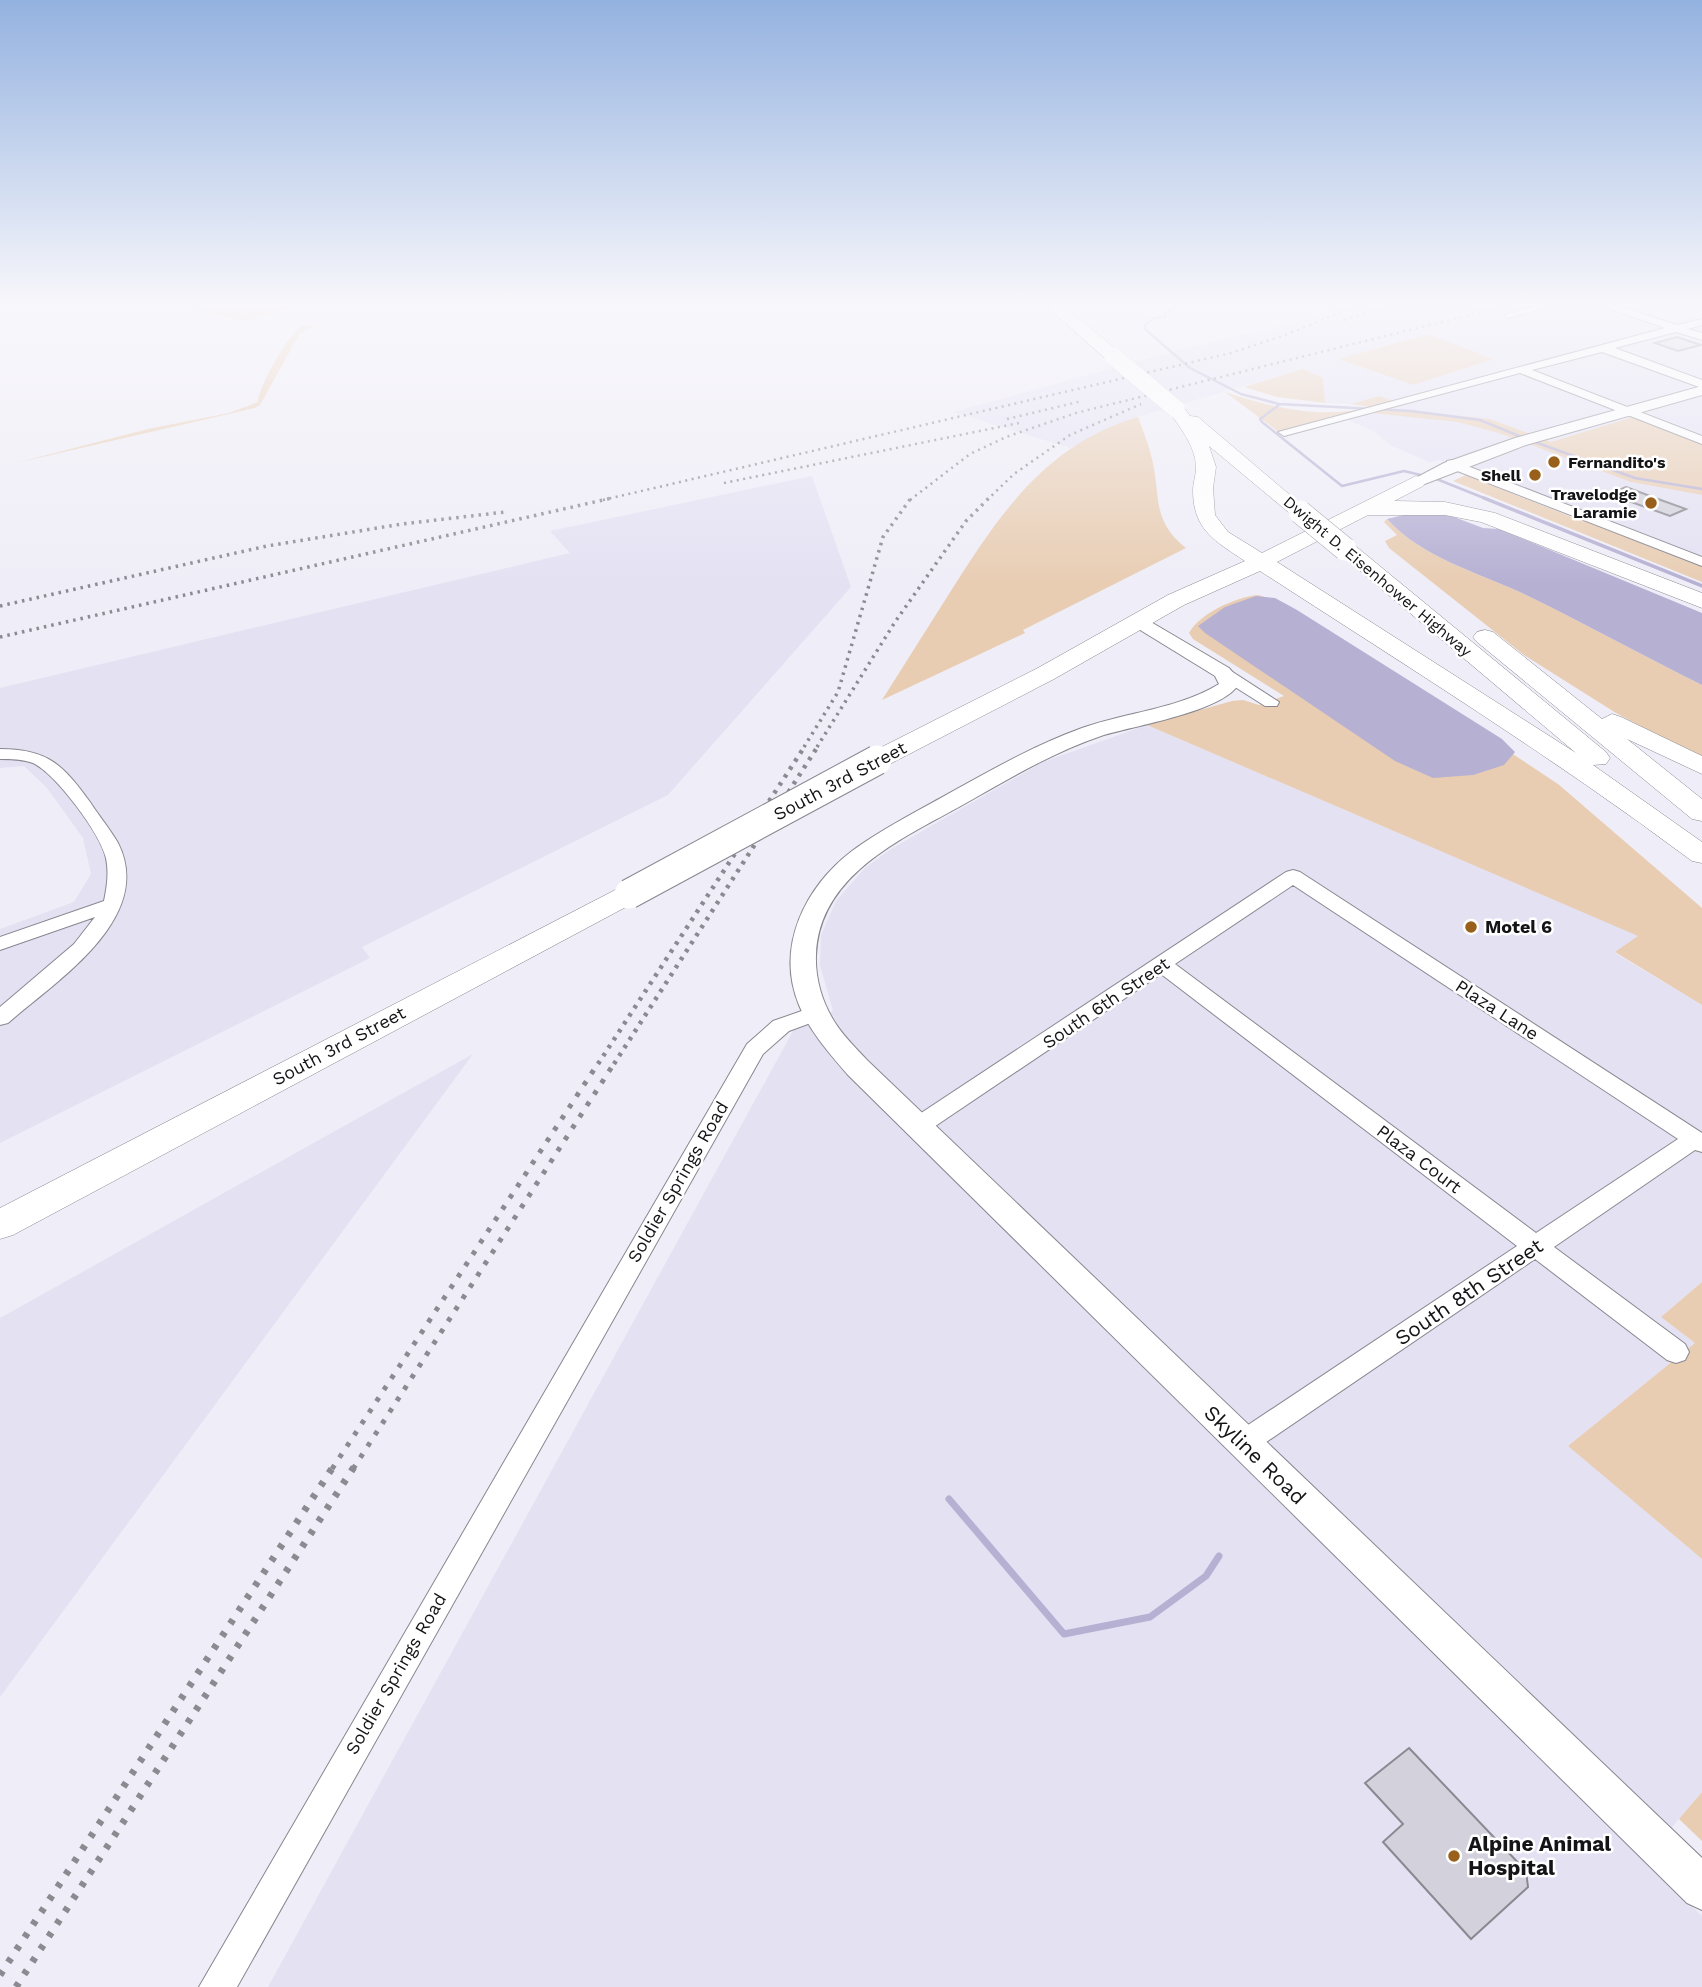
<svg xmlns="http://www.w3.org/2000/svg" width="1702" height="1987" font-family="'Work Sans',sans-serif">
<style>
.built{fill:#e4e1f3;fill-rule:evenodd}
.green{fill:#e8cdb3}
.water{fill:#b6b0d3}
.lines{fill:none;stroke-linecap:round;stroke-linejoin:round}
.stream-far2{stroke:#b6b0d3;stroke-width:2.5}
.stream-far1{stroke:#b6b0d3;stroke-width:3.5}
.stream{stroke:#b6b0d3;stroke-width:7}
.building{fill:#d3d2dc;stroke:#8a8991;stroke-width:2}
.minor-casing{stroke:#888790;stroke-width:2}
.major-casing{stroke:#888790;stroke-width:2}
.highway-casing{stroke:#888790;stroke-width:1}
.minor{fill:#fff;fill-rule:evenodd}
.major{fill:#fff;fill-rule:evenodd}
.highway{fill:#fff;fill-rule:evenodd}
.rail-far4{stroke:#8b8a91;stroke-width:2.5;stroke-dasharray:2 4.5;stroke-linecap:butt}
.rail-far3{stroke:#8b8a91;stroke-width:3.5;stroke-dasharray:2.5 5;stroke-linecap:butt}
.rail-far2{stroke:#8b8a91;stroke-width:4.5;stroke-dasharray:3.5 6;stroke-linecap:butt}
.rail-far1{stroke:#8b8a91;stroke-width:5;stroke-dasharray:4.5 9;stroke-linecap:butt}
.rail{stroke:#8b8a91;stroke-width:7;stroke-dasharray:5 10;stroke-linecap:butt}
.highway-bridge-far2-casing{stroke:#888790;stroke-width:18;stroke-linecap:butt}
.highway-bridge-far1-casing{stroke:#888790;stroke-width:24;stroke-linecap:butt}
.highway-bridge-casing{stroke:#888790;stroke-width:31;stroke-linecap:butt}
.highway-bridge-far2{stroke:#fff;stroke-width:18}
.highway-bridge-far1{stroke:#fff;stroke-width:23}
.highway-bridge{stroke:#fff;stroke-width:29}
.poi-dot{fill:#98601b;stroke:#fff;stroke-width:2.5}
.labels{text-anchor:middle;stroke-width:5;stroke-linejoin:round;paint-order:stroke}
.far-poi-label{font-size:16px;font-weight:bold;fill:#141417;stroke:#fff;text-anchor:end}
.far-street-label{font-size:16px;fill:#141417;stroke:#fff}
.street-label{font-size:18px;fill:#141417;stroke:#fff}
.poi-label{font-size:18px;font-weight:bold;fill:#141417;stroke:#fff;text-anchor:start}
.near-street-label{font-size:21px;fill:#141417;stroke:#fff}
.near-poi-label{font-size:21px;font-weight:bold;fill:#141417;stroke:#fff;text-anchor:start}
</style>
<rect width="100%" height="100%" fill="#efedf7"/>
<!-- built -->
<path class="built" d="M1338 306H1534L1477 322 1547 306H1607L1624 312 1647 306H1702V443L1633 417 1538 446 1631 482 1702 495V562L1439 460 1429 462 1392 446 1373 431 1341 417 1395 403 1379 396 1351 404 1325 403 1323 378 1303 369 1130 419 1070 448 953 412 1179 350 1301 321ZM1428 334 1413 385 1340 359Z
M812 476 851 587 668 795 362 947 370 958 0 1143V929L74 902 91 874 83 838 47 788 24 766 0 768V688L570 553 550 531Z
M1147 725 1639 936 1615 953 1702 1005V1282L1661 1317 1695 1343 1568 1446 1702 1559V1792L1644 1860 1702 1916V1987H268L793 1031 833 1011 820 965 821 935 836 901 865 868 891 849 1043 762Z
M473 1054 0 1697V1318Z"/>
<!-- green -->
<path class="green" d="M181 306H301L244 321Z
M312 325 314 327 300 333 260 405 255 408 16 463 148 429 229 413 258 402C258 388 288 335 301 327 304 325 308 325 312 325Z
M1428 334 1493 359 1413 385 1339 359Z
M1303 369 1323 378 1325 403 1277 397 1244 387Z
M1225 392C1270 407 1322 420 1369 407L1351 404 1379 396 1397 402 1381 408 1490 419 1551 442 1633 417 1702 443V495L1631 482 1499 433 1458 422 1362 412 1285 433 1288 439Z
M1138 417C1143 431 1149 445 1152 459 1161 497 1151 520 1186 548L1023 630 1025 633 882 700C906 662 930 624 954 586 1002 511 1047 444 1138 417Z
M1466 475 1574 518 1581 515 1702 562V582L1453 481Z
M1387 519C1421 557 1479 573 1524 594 1584 623 1642 655 1702 685V759L1616 713 1524 655 1389 548 1385 541 1397 535 1384 522Z
M1258 595 1286 604 1558 784 1702 908V1005L1615 952 1638 936 1147 725 1232 701 1243 700 1259 705 1284 696 1193 639 1189 633C1200 613 1236 597 1258 595Z
M1702 1282V1559L1568 1446 1695 1343 1661 1317Z
M1702 1792V1841L1679 1819Z"/>
<!-- water -->
<path class="water" d="M1412 513 1446 514 1483 528 1499 529 1702 613V685C1642 655 1584 623 1524 594 1479 573 1421 557 1387 519Z
M1256 596 1275 598 1297 610 1502 739 1515 752 1504 765 1473 775 1433 778 1395 761 1205 633 1198 626 1225 607Z"/>
<g class="lines">
<!-- stream-far2 -->
<path class="stream-far2" d="M1176 306 1166 313 1165 317 1154 318 1145 325V329L1190 368 1241 394 1279 404 1411 411 1480 420 1524 438
M1279 405 1260 419 1262 422 1342 486 1404 471 1425 476
M1532 441 1635 478 1702 489
M1434 478 1489 500"/>
<!-- stream-far1 -->
<path class="stream-far1" d="M1484 498 1702 586"/>
<!-- stream -->
<path class="stream" d="M949 1499 1064 1634 1150 1617 1206 1576 1219 1556"/>
</g>
<!-- building -->
<path class="building" d="M1677 337 1701 345 1678 351 1655 343Z
M1626 487 1658 499 1686 509 1670 516 1609 494Z
M1409 1748 1526 1871 1528 1887 1471 1939 1383 1842 1403 1824 1365 1783Z"/>
<g class="lines">
<!-- minor casing -->
<g class="minor-casing">
<path id="minor" d="M1534 306H1552L1509 318 1504 315Z
M1602 306H1618L1677 325 1702 319V325L1688 329 1702 333V340L1676 332 1615 348 1702 380V388L1602 352 1532 370 1702 436V444L1520 373 1284 436 1278 432 1665 328Z
M1452 460 1702 557V566L1447 467V461Z
M1222 667 1228 669 1279 702 1277 706H1265L1216 675 1214 672Z
M0 749C48 749 63 765 90 802 99 816 110 829 118 843 156 918 56 981 8 1023L0 1025V1007L74 944 95 917 0 950V937L104 901C107 886 109 873 106 858 100 833 56 774 33 763 22 759 11 759 0 759Z
M1293 870 1300 872 1702 1133V1152L1695 1150 1554 1247 1685 1344 1689 1352 1685 1360 1676 1363 1667 1360 1535 1259 1253 1451 1243 1455 1233 1451 1229 1443 1233 1435 1517 1246 1161 974 925 1133 917 1135 909 1133 905 1127 909 1121 1286 872ZM1293 885 1678 1139 1536 1233 1175 964Z
M816 1006 824 1008 827 1013 824 1018 789 1031 763 1054 237 1987H199L747 1044 773 1021Z"/>
</g>
<!-- major casing -->
<g class="major-casing">
<path id="major" d="M1702 386V395L1526 445 1422 485H1410L1408 482 1444 463 1515 438Z
M1139 615 1229 668 1240 681C1230 711 1131 726 1101 736 1051 753 1005 781 959 807 899 840 819 876 816 955 815 978 822 1002 834 1021 843 1036 856 1048 868 1061L1702 1858V1910L1687 1903 848 1075C829 1053 810 1032 799 1005 775 947 805 887 852 851 879 831 910 815 939 799 986 773 1032 746 1082 728 1127 712 1178 709 1219 684L1215 676 1132 625 1129 621 1132 617Z"/>
</g>
<!-- highway casing -->
<g class="highway-casing">
<path id="highway" d="M1046 306H1064L1119 352 1121 356 1119 360H1107Z
M1176 404 1182 405 1190 416 1198 417 1310 512 1307 516H1293L1209 446 1216 467 1213 488 1215 515 1228 532 1262 553 1416 476 1423 478 1426 482 1423 486 1394 501 1445 502 1495 513 1702 593V608L1481 522 1445 515H1368L1277 562 1576 753 1334 549 1337 544H1353L1606 752 1610 758 1606 764 1593 765 1702 842V863L1692 861C1553 757 1405 665 1260 571L1184 605 1054 679 886 766 877 768 868 766 864 760 868 754 1036 669 1168 595 1245 561C1215 541 1193 530 1193 490 1193 483 1196 475 1196 468 1196 446 1179 426 1167 409Z
M1485 630 1493 632 1602 719 1612 714 1621 717 1702 756V774L1627 739 1702 799V821L1692 819 1477 642 1473 637 1477 632Z
M629 885 639 888 644 894 639 900 13 1235 0 1239V1208L619 888Z"/>
</g>
<!-- minor -->
<use href="#minor" class="minor"/>
<!-- major -->
<use href="#major" class="major"/>
<!-- highway -->
<use href="#highway" class="highway"/>
<!-- rail-far4 -->
<path class="rail-far4" d="M1344 320 1390 306
M1007 419 1082 401
M724 483 1019 423
M603 500 1231 353 1285 335 1356 306
M910 500 970 454 1006 437 1076 413 1506 306
M987 500 1014 474 1070 435 1141 404"/>
<!-- rail-far3 -->
<path class="rail-far3" d="M0 606 267 546 402 524 505 512
M0 637 612 498
M804 747 838 692 883 537 911 498
M817 747 895 622 966 521 989 498"/>
<!-- rail-far2 -->
<path class="rail-far2" d="M598 1064 805 746
M614 1064 818 746"/>
<!-- rail-far1 -->
<path class="rail-far1" d="M332 1469 599 1062
M353 1469 615 1062"/>
<!-- rail -->
<path class="rail" d="M0 1975 333 1467
M16 1987 354 1467"/>
<!-- highway-bridge-far2 casing -->
<g class="highway-bridge-far2-casing">
<path id="highway-bridge-far2" d="M1113 356 1176 409"/>
</g>
<!-- highway-bridge-far1 casing -->
<g class="highway-bridge-far1-casing">
<path id="highway-bridge-far1" d="M1300 512 1345 549"/>
</g>
<!-- highway-bridge casing -->
<g class="highway-bridge-casing">
<path id="highway-bridge" d="M629 894 877 760"/>
</g>
<!-- highway-bridge-far2 -->
<use href="#highway-bridge-far2" class="highway-bridge-far2"/>
<!-- highway-bridge-far1 -->
<use href="#highway-bridge-far1" class="highway-bridge-far1"/>
<!-- highway-bridge -->
<use href="#highway-bridge" class="highway-bridge"/>
</g>
<!-- sky -->
<linearGradient id="sky" x2="0" y2="1"><stop stop-color="#94b2e0"/><stop offset="0.52" stop-color="#f8f7fb"/><stop offset="1" stop-color="#f8f7fb" stop-opacity="0"/></linearGradient>
<rect width="1702" height="584" fill="url(#sky)"/>
<!-- markers -->
<g class="poi-dot">
<circle cx="1554" cy="462" r="7"/>
<circle cx="1535" cy="475" r="7"/>
<circle cx="1651" cy="503" r="7"/>
<circle cx="1471" cy="927" r="7"/>
<circle cx="1454" cy="1856" r="7"/>
</g>
<g class="labels">
<!-- far-poi labels -->
<g class="far-poi-label">
<text x="1568" y="468" text-anchor="start">Fernandito's</text>
<text x="1521" y="481">Shell</text>
<text x="1637" y="500">Travelodge<tspan x="1637" dy="18">Laramie</tspan></text>
</g>
<!-- far-street labels -->
<g class="far-street-label">
<text transform="translate(1378 576) rotate(40)" y="6">Dwight D. Eisenhower Highway</text>
</g>
<!-- street labels -->
<g class="street-label">
<text transform="translate(840 781) rotate(-28)" y="6">South 3rd Street</text>
<text transform="translate(1106 1003) rotate(-34)" y="6">South 6th Street</text>
<text transform="translate(1497 1010) rotate(33)" y="6">Plaza Lane</text>
<text transform="translate(339 1046) rotate(-28)" y="6">South 3rd Street</text>
<text transform="translate(1419 1159) rotate(37)" y="6">Plaza Court</text>
<text transform="translate(678 1182) rotate(-60)" y="6">Soldier Springs Road</text>
<text transform="translate(396 1674) rotate(-60)" y="6">Soldier Springs Road</text>
</g>
<!-- poi labels -->
<g class="poi-label">
<text x="1485" y="933">Motel 6</text>
</g>
<!-- near-street labels -->
<g class="near-street-label">
<text transform="translate(1469 1292) rotate(-34)" y="7">South 8th Street</text>
<text transform="translate(1255 1455) rotate(44)" y="7">Skyline Road</text>
</g>
<!-- near-poi labels -->
<g class="near-poi-label">
<text x="1468" y="1851">Alpine Animal<tspan x="1468" dy="24">Hospital</tspan></text>
</g>
</g>
</svg>
